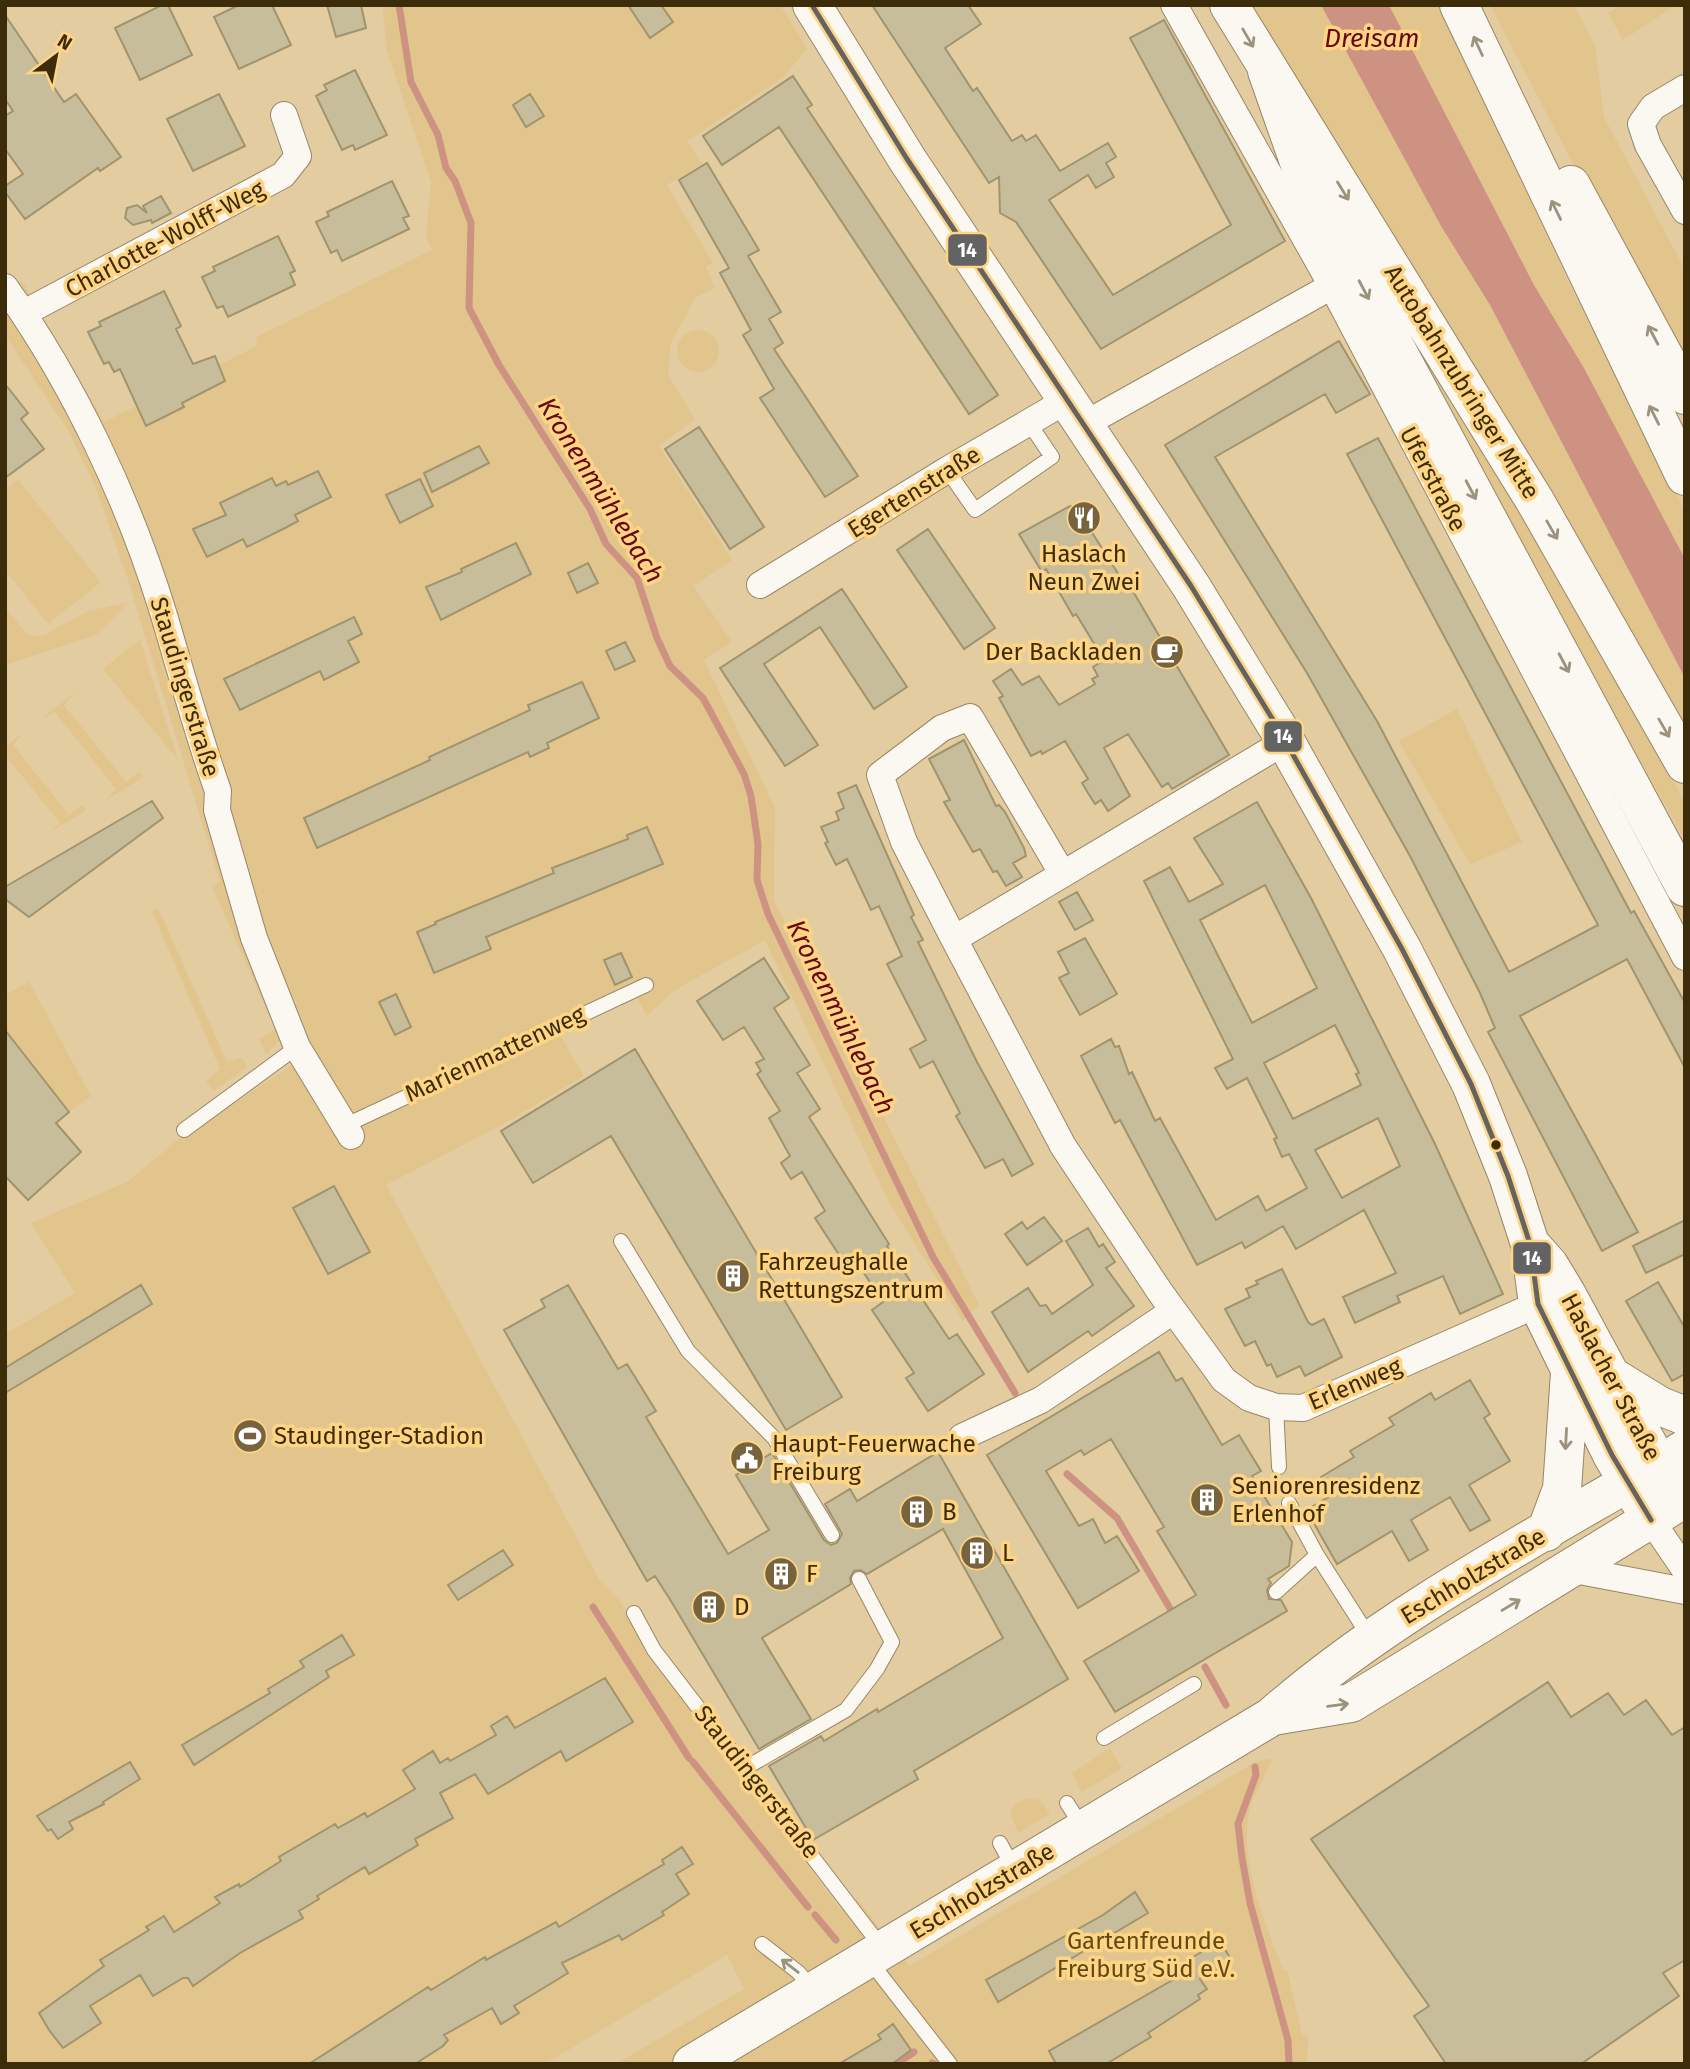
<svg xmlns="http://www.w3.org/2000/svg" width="1690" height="2069" font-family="'Fira Sans',sans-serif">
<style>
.green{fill:#e2c58d}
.water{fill:#ce9283}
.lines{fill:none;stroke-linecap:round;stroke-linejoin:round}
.stream{stroke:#ce9283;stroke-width:7}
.building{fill:#c8bd9a;stroke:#a0946e;stroke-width:2;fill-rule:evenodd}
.lane-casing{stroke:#978768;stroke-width:16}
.street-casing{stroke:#978768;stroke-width:28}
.secondary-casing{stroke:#978768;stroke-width:40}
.highway-casing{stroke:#978768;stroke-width:40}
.lane{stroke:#fbf7f1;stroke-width:14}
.street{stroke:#fbf7f1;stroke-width:26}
.secondary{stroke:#fbf7f1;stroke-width:38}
.highway{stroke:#fbf7f1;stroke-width:38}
.bus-1-casing{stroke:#fed485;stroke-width:10}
.bus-1{stroke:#646363;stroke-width:5}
.oneway{stroke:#9c927e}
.bus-dot{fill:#3d2c0a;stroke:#fed485;stroke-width:2.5}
.labels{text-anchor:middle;stroke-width:7;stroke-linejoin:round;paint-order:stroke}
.street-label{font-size:24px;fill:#3d2c0a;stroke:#fed485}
.poi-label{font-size:24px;fill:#3d2c0a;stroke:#fed485;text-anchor:start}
.park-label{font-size:24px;fill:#614915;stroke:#fed485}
.water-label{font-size:26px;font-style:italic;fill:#670814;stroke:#fed485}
.line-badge{stroke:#fed485;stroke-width:2.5}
.badge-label{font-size:19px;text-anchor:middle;font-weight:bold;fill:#fff}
</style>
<rect width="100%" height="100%" fill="#e3cca0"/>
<!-- green -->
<path class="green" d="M382 5H780L807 49 783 77 687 141 702 164 667 185 713 263 706 266 714 288 695 298 671 343 668 375 695 419 659 446 732 560 693 586 732 642 704 660 775 808 774 901 979 1305 963 1321 889 1202 765 940 673 991 647 1016 634 993 558 1032 584 1076 498 1127 386 1185 600 1581 618 1599 663 1673 840 1909 857 1898 909 1966 1257 1761 1273 1758C1266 1775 1253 1795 1249 1813 1239 1864 1266 1924 1283 1971L1287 1969 1302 2035H1308L1307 2064H616L744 1989 727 1955 545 2064H5V1334L75 1293 31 1223 127 1182 179 1139 297 1062 225 893 282 1039 266 1054 259 1039 275 1029 212 886 220 882 129 583 96 488 69 432 5 335V282L22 281 104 422 257 346 256 337 432 250 426 237 431 182 387 51Z
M1247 5H1321L1441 226 1490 305 1685 678V729Z
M1389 5H1441L1566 277 1685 512V559L1584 368 1534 285Z
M1490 5H1574L1595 45 1604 117 1685 270V378Z
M1621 5H1671L1673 7 1623 40 1608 13Z
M1382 282 1608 657 1685 803V840L1429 384Z
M677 351a21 21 0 1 1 42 0a21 21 0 1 1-42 0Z
M18 480 101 582 48 624 5 570V490Z
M129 602 96 635 5 665V608L28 635 43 636 88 611Z
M140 640 178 760 103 669Z
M76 691 64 705 126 782 139 772 143 777 105 801 116 789 55 712 41 719Z
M1457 709 1522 842 1470 864 1399 741Z
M23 733 13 745 69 815 83 805 87 810 48 833 60 823 5 755V747Z
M158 908 227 1062 242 1057 247 1067 214 1091 206 1082 220 1069 152 911Z
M29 982 91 1096 69 1112 5 1030V995Z
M1110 1748 1122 1768 1082 1792 1072 1773Z
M1026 1798 1040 1800 1050 1814 1018 1833 1010 1812 1016 1804Z"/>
<!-- water -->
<path class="water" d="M1321 5H1389L1534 285 1584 368 1685 559V678L1490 305 1441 226Z"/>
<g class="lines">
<!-- stream -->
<path class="stream" d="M399 5 411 82 438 135 446 168 455 181 471 223 469 308 499 365 590 509 606 544 637 578 657 638 670 666 703 698 744 774 751 796 758 844 757 880 768 914 933 1257 1015 1393
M1067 1474 1117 1518 1175 1617
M593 1607 689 1758
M1205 1667 1226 1705
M693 1762 808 1907
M1255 1767 1256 1775 1238 1824 1242 1858 1250 1903 1288 2040 1289 2064
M815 1915 836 1940
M932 2063 934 2064
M896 2064 914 2052"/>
</g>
<!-- building -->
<path class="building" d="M162 5H168L192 55 140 80 115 28Z
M239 5H272L291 45 239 69 214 17Z
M327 5H361L366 28 336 37Z
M628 5H661L673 22 650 38Z
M872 5H968L981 24 945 48 973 91 977 88 1012 141 1022 135 1026 141 1036 135 1060 171 1108 143 1116 157 1106 163 1114 177 1096 188 1088 175 1049 200 1113 295 1231 225 1130 38 1164 20 1285 241 1101 349 1016 222 1000 213 999 177 989 183Z
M5 15 64 102 76 94 121 157 100 171 98 168 25 219 5 192V186L23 174 5 149V116L13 111 5 99Z
M355 70 387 135 355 150 353 145 342 150 316 96 327 90 324 85Z
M793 76 812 105 807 108 998 395 969 414 779 127 722 165 703 136Z
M219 94 245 146 193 171 167 119Z
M530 94 544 116 526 127 513 105Z
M707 163 759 250 748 256 781 312 769 319 783 343 774 349 858 476 825 497 760 398 774 389 743 335 751 330 720 273 729 268 679 180Z
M392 181 409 216 403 218 409 229 342 261 337 250 331 253 316 222 329 216 327 212Z
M161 196 171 213 152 223 151 220 133 225 125 218 127 208 137 205 147 213 143 206Z
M278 236 295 271 290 273 295 285 228 317 223 306 217 308 202 277 215 271 213 267Z
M164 291 181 326 176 329 193 364 215 356 225 381 182 403 184 407 146 426 120 369 114 372 109 362 104 364 88 332 101 326 99 322Z
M1339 341 1370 394 1336 413 1325 394 1215 457 1377 721 1509 972 1598 925 1347 454 1378 438 1631 913 1634 911 1685 1003V1068L1627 959 1520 1016 1638 1232 1602 1251 1488 1032 1495 1028 1480 993 1410 856 1307 673 1165 445Z
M5 384 28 413 21 419 44 449 5 478Z
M699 427 764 527 730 549 665 449Z
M479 446 489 463 432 492 424 473Z
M318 471 331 497 295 515 298 521 287 527 247 547 243 539 207 557 193 529 226 515 220 503 272 478 276 486 286 481 288 485Z
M420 479 433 506 400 523 386 495Z
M1070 506 1077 509 1121 578 1124 576 1229 755 1172 789 1168 783 1162 787 1128 734 1104 748 1130 796 1108 811 1101 800 1095 804 1088 793 1082 783 1088 779 1065 741 1042 754 1041 751 1031 756 999 698 1003 696 993 681 1011 669 1022 685 1039 676 1059 705 1095 684 1092 679 1098 676 1093 667 1104 660 1076 614 1073 616 1046 569 1042 572 1019 534Z
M928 529 995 628 964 649 897 550Z
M516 543 531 574 441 620 426 587 462 572 461 569Z
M588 563 598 583 577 593 568 573Z
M842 589 907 687 874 709 820 627 764 664 818 745 785 766 720 668Z
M354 617 362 634 348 641 359 662 324 680 320 671 240 710 224 679Z
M625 642 635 661 615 670 606 651Z
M582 682 599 718 547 743 549 748 530 757 528 752 317 848 304 818 430 760 429 757 530 710 528 705Z
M964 740 996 806 999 805 1005 812 1024 848 1026 856 1013 863 1022 877 1006 886 997 871 993 872 980 849 973 852 944 802 950 800 929 759Z
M856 785 914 915 911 917 923 940 918 942 977 1062 1033 1164 1012 1176 1003 1159 985 1168 956 1116 960 1113 933 1061 920 1068 910 1049 926 1040 887 964 902 956 879 906 871 910 847 859 836 865 825 843 828 842 821 827 839 820 836 812 844 808 838 793Z
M152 801 163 818 29 917 5 899V887Z
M1257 802 1311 898 1435 1144 1503 1294 1460 1314 1443 1276 1397 1296 1400 1302 1355 1323 1343 1297 1396 1273 1364 1210 1296 1249 1283 1226 1245 1248 1242 1242 1197 1265 1120 1120 1115 1123 1081 1056 1111 1039 1115 1047 1119 1046 1129 1074 1132 1072 1155 1121 1160 1118 1216 1220 1258 1196 1266 1211 1307 1188 1289 1154 1282 1157 1274 1139 1277 1138 1247 1078 1227 1089 1215 1068 1233 1059 1144 881 1170 867 1189 902 1223 884 1194 838ZM1265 885 1317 988 1252 1023 1200 920ZM1335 1025 1359 1073 1356 1074 1361 1085 1293 1119 1264 1063ZM1378 1118 1400 1166 1342 1198 1315 1150Z
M647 827 663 864 486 937 491 949 434 973 417 932 436 924 435 922 554 873 552 868 628 839 627 835Z
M1077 892 1093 920 1075 930 1059 902Z
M1085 938 1117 994 1080 1015 1059 978 1069 973 1058 952Z
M621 953 632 977 615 985 604 960Z
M764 958 789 998 774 1008 810 1065 797 1073 820 1109 809 1117 889 1244 887 1246 949 1339 957 1334 984 1374 928 1411 906 1378 914 1373 872 1310 883 1302 858 1264 849 1270 815 1218 825 1211 802 1172 791 1179 781 1163 790 1156 769 1118 780 1111 757 1074 761 1071 756 1063 764 1059 744 1027 723 1040 697 1001Z
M396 994 411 1027 395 1035 379 1002Z
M5 1030 69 1112 56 1123 81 1152 28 1200 5 1176Z
M635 1049 842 1397 786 1430 611 1136 533 1183 501 1131Z
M334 1186 370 1252 328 1274 293 1208Z
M1044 1217 1062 1241 1027 1265 1005 1234 1022 1222 1027 1229Z
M1685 1220V1254L1646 1273 1633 1246Z
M1088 1228 1099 1247 1103 1244 1115 1262 1106 1268 1134 1306 1092 1336 1088 1331 1028 1372 992 1312 1028 1288 1040 1306 1046 1305 1052 1314 1093 1285 1066 1241Z
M1282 1269 1308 1322 1312 1325 1324 1319 1342 1357 1305 1376 1300 1366 1277 1377 1271 1364 1267 1366 1255 1341 1245 1346 1225 1309 1250 1297 1246 1289 1258 1284 1256 1281Z
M1658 1282 1685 1328V1374L1672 1381 1626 1301Z
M141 1285 152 1304 5 1393V1368Z
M568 1285 618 1369 627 1364 656 1411 646 1417 728 1554 769 1530 736 1475 772 1453 824 1540 831 1545 837 1543 842 1534 825 1504 850 1489 857 1501 938 1452 1068 1679 914 1771 918 1779 813 1840 769 1766 821 1736 824 1741 877 1709 878 1712 1003 1638 943 1529 867 1574 860 1570 854 1571 850 1578 851 1584 762 1638 811 1719 759 1749 671 1601 655 1576 647 1581 504 1330 545 1307 541 1300Z
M1159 1352 1176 1381 1182 1378 1222 1445 1239 1435 1261 1471 1252 1476 1292 1542 1289 1566 1268 1579 1271 1583 1267 1590 1269 1599 1281 1600 1287 1611 1115 1712 1084 1661 1196 1595 1157 1531 1164 1527 1111 1439 1084 1455 1081 1450 1046 1471 1079 1526 1093 1519 1105 1543 1117 1536 1139 1571 1078 1608 987 1455Z
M1470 1380 1490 1414 1484 1418 1510 1461 1469 1485 1490 1520 1470 1531 1450 1497 1411 1520 1428 1550 1409 1561 1392 1531 1337 1564 1312 1520 1310 1508 1332 1495 1321 1477 1354 1457 1350 1451 1394 1425 1389 1418 1431 1393 1435 1400Z
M503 1550 513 1565 458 1600 448 1585Z
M342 1635 354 1655 326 1671 329 1677 194 1765 182 1745 270 1693 268 1689 304 1667 300 1661Z
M605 1678 633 1722 566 1761 561 1751 488 1794 475 1774 440 1793 453 1818 415 1839 418 1845 369 1874 365 1867 317 1896 319 1899 299 1911 303 1918 240 1953 193 1986 188 1978H183L153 1996 140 1975 90 2006 101 2023 63 2048 49 2030 39 2013 104 1966 100 1960 149 1930 146 1927 164 1916 174 1932 220 1903 215 1897 239 1884 240 1887 281 1861 279 1857 335 1824 338 1828 365 1813 367 1817 415 1789 403 1770 433 1751 440 1763 448 1758 450 1761 496 1735 491 1726 507 1716 515 1728Z
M1548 1682 1571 1717 1608 1693 1624 1715 1646 1700 1672 1735 1685 1727V1960L1663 1973 1679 1996 1581 2064H1446L1414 2016 1429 2006 1311 1839Z
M130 1762 140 1779 103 1802 104 1804 69 1822 73 1829 58 1839 51 1829 48 1831 37 1816Z
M682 1847 693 1864 676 1874 689 1894 662 1912 664 1915 622 1940 619 1935 562 1963 568 1973 514 2006 519 2013 501 2024 492 2008 444 2035 448 2040 443 2046 415 2064H309L428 1987 431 1990 485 1957 486 1960 556 1922 559 1927 664 1864 662 1860Z
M1135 1892 1148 1913 998 2002 986 1980 1103 1915Z
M1220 1941 1232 1961 1200 1979 1207 1989 1198 1995 1200 1999 1148 2033 1151 2037 1106 2064H1056L1049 2051 1183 1974 1178 1966Z
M893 2024 911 2050 892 2064H839L881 2039 878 2035Z"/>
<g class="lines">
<!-- lane casing -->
<g class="lane-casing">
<path id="lane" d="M947 470 975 510 1052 457 1029 423
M346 1125 646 985
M184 1130 297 1047
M621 1241 688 1351 774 1438 832 1535
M1276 1407 1279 1467
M1289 1503 1317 1555 1370 1638
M1276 1592 1317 1555
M634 1613 654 1650 883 1949
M1104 1738 1194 1684
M747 1767 846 1710 877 1669 892 1642 859 1579
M1067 1803 1083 1828
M1000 1843 1014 1869
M762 1944 798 1972 814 1990
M869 1960 950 2064"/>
</g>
<!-- street casing -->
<g class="street-casing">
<path id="street" d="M1174 5 1332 286 1685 957
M1685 88 1653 107 1641 124 1648 145 1685 211
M5 287C74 384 128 499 163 612 181 672 197 732 218 791L217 810 254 938 297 1047 351 1136
M24 313 283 175 298 156 284 115
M1085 424 1332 286
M760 585 947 470 1069 399
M1062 873 970 717 942 728 880 775 904 842 954 939 1286 741
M954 939 1063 1146 1160 1292 1224 1380 1249 1398 1276 1407 1303 1408 1552 1298
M962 1437 1041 1400 1173 1311
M1651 1520 1685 1570
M1569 1569 1685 1591"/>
</g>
<!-- secondary casing -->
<g class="secondary-casing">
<path id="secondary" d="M812 5 907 159 1191 586 1278 728 1402 949 1471 1084 1508 1176 1530 1244 1538 1304 1612 1455 1651 1520
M1532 1246 1549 1265 1566 1293 1671 1487
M1611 1376 1660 1406 1685 1416
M1546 1532 1562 1489 1570 1373
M1273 1716 1351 1703 1685 1498
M692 2064 1271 1717C1394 1609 1545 1533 1685 1449"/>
</g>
<!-- highway casing -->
<g class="highway-casing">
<path id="highway" d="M1229 5 1535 501 1685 764
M1459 5 1685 476
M1267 71 1305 179 1685 887
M1571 185 1685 395"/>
</g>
<!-- lane -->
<use href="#lane" class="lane"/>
<!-- street -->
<use href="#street" class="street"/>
<!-- secondary -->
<use href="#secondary" class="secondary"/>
<!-- highway -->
<use href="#highway" class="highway"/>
<!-- bus-1 casing -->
<g class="bus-1-casing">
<path id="bus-1" d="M812 5 907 159 1191 586 1278 728 1402 949 1471 1084 1508 1176 1530 1244 1538 1304 1612 1455 1651 1520"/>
</g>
<!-- bus-1 -->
<use href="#bus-1" class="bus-1"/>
</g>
<!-- one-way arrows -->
<defs><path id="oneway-shaft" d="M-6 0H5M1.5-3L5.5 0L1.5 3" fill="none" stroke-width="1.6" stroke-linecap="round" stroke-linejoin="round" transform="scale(1.75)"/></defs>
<g class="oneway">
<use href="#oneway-shaft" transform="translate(1248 38) rotate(60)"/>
<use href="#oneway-shaft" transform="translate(1478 46) rotate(-115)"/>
<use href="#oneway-shaft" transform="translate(1343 191) rotate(58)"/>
<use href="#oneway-shaft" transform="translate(1556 210) rotate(-116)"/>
<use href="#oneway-shaft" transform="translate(1364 290) rotate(62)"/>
<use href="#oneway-shaft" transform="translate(1653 335) rotate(-118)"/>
<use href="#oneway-shaft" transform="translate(1654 415) rotate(-117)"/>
<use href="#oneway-shaft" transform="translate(1471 490) rotate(62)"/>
<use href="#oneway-shaft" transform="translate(1552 530) rotate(60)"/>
<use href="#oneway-shaft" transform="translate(1564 663) rotate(62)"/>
<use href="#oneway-shaft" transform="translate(1664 728) rotate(60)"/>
<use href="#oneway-shaft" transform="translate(1566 1439) rotate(93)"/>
<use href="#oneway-shaft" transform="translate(1511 1605) rotate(-31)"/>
<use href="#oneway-shaft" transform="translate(1338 1705) rotate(-8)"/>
<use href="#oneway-shaft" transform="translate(790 1966) rotate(-142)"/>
</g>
<!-- icons -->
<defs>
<g id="restaurant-disc" transform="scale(1.75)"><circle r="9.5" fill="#77643e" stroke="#fed485"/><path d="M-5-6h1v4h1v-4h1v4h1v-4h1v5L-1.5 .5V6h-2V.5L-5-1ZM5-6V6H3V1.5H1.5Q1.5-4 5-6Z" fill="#fff"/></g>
<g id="cafe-disc" transform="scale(1.75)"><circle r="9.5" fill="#77643e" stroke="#fed485"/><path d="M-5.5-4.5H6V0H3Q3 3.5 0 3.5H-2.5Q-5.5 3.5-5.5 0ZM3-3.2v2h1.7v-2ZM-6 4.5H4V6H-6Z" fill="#fff"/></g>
<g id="building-disc" transform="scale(1.75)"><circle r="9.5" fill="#77643e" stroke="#fed485"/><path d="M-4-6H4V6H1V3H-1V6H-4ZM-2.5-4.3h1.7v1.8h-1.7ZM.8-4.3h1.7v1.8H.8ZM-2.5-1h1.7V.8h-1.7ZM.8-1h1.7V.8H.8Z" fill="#fff"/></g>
<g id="stadium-disc" transform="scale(1.75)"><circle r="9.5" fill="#77643e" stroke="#fed485"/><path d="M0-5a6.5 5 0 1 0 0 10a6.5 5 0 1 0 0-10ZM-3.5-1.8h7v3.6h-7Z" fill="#fff"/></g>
<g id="civic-disc" transform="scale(1.75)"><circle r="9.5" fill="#77643e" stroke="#fed485"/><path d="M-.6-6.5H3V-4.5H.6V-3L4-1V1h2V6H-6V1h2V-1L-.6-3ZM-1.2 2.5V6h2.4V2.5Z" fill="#fff"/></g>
</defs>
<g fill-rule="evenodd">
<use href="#restaurant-disc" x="1084" y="518"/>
<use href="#cafe-disc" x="1167" y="652"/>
<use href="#building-disc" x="733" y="1276"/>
<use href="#stadium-disc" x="250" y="1436"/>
<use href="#civic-disc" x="747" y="1458"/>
<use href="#building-disc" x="1207" y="1500"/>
<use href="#building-disc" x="917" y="1512"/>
<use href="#building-disc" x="977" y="1553"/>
<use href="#building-disc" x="781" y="1574"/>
<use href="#building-disc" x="709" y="1607"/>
</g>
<!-- markers -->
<circle class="bus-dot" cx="1496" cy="1145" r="6"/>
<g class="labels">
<!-- street labels -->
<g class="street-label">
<text transform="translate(165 239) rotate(-28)" y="8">Charlotte-Wolff-Weg</text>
<text transform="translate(1462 382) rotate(58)" y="8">Autobahnzubringer Mitte</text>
<text transform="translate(1433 479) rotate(62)" y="8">Uferstraße</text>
<text transform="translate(914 492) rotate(-32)" y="8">Egertenstraße</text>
<text transform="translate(185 687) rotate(73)" y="8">Staudingerstraße</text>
<text transform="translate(495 1054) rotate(-25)" y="8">Marienmattenweg</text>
<text transform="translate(1611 1377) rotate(62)" y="8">Haslacher Straße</text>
<text transform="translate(1355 1384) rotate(-23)" y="8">Erlenweg</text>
<text transform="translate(1473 1576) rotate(-31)" y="8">Eschholzstraße</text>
<text transform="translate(757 1782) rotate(52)" y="8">Staudingerstraße</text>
<text transform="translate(982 1891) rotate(-31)" y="8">Eschholzstraße</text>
</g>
<!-- poi labels -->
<g class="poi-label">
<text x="1084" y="562" text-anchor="middle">Haslach<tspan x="1084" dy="28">Neun Zwei</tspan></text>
<text x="1142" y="660" text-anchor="end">Der Backladen</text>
<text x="758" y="1270">Fahrzeughalle<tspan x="758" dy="28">Rettungszentrum</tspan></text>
<text x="274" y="1444">Staudinger-Stadion</text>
<text x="772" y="1452">Haupt-Feuerwache<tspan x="772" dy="28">Freiburg</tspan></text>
<text x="1232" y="1494">Seniorenresidenz<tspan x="1232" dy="28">Erlenhof</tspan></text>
<text x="942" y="1520">B</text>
<text x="1002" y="1561">L</text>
<text x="806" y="1582">F</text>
<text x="734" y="1615">D</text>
</g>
<!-- park labels -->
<g class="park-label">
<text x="1146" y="1949">Gartenfreunde<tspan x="1146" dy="28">Freiburg Süd e.V.</tspan></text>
</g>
<!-- water labels -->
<g class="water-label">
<text x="1372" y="47">Dreisam</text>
<text transform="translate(601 490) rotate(58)" y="9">Kronenmühlebach</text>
<text transform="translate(841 1017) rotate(64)" y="9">Kronenmühlebach</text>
</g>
</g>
<g class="line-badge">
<rect x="947" y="233" width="41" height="34" rx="7" fill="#646363"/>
<rect x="1263" y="720" width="40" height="33" rx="7" fill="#646363"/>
<rect x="1512" y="1241" width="40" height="34" rx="7" fill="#646363"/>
</g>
<g class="badge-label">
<text x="967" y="257">14</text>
<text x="1283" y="743">14</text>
<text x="1532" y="1265">14</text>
</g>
<!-- border -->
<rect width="1690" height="2069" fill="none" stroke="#3d2c0a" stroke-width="14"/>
<!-- north arrow -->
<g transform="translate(56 56) rotate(32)" stroke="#fed485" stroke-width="5" paint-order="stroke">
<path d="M0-5L12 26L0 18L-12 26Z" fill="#3d2c0a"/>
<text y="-10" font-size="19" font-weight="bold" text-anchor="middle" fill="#3d2c0a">N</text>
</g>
</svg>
